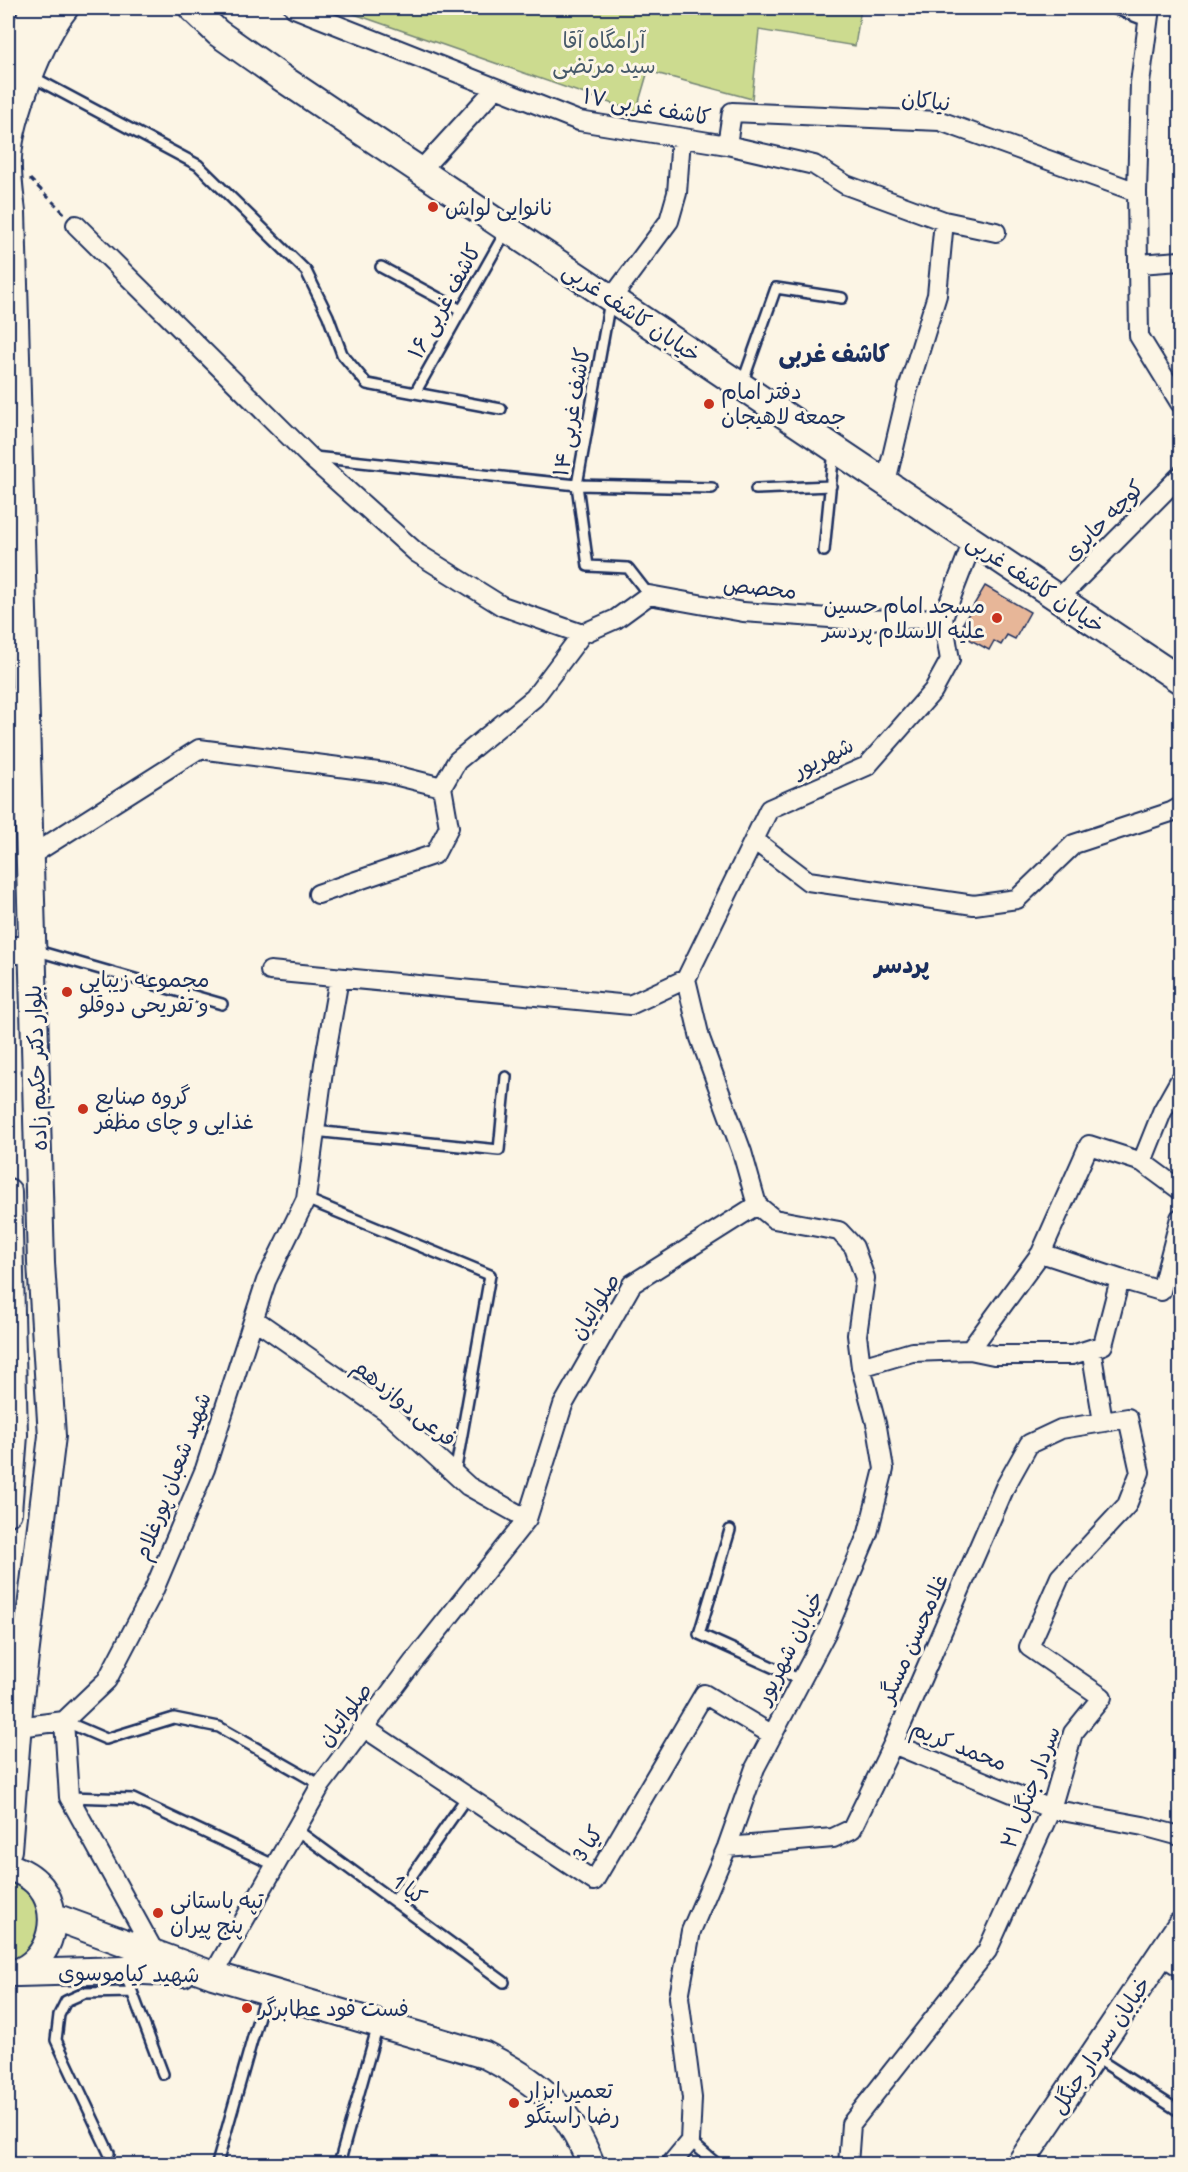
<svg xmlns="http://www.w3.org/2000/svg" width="1188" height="2172" font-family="'Patrick Hand','Playpen Sans Arabic',sans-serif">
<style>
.green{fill:#ccdb8f;stroke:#748576;stroke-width:1.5}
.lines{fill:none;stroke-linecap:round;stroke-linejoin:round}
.stream{stroke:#6491b9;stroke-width:5}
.building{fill:#e7b698;stroke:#1b2f5e;stroke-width:1.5}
.lane-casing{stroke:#1b2f5e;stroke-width:14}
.street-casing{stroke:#1b2f5e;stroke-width:22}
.secondary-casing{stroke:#1b2f5e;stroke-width:30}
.path{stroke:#1b2f5e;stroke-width:3;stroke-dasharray:6 4.5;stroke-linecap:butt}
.lane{stroke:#fcf5e5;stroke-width:9}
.street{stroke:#fcf5e5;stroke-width:18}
.secondary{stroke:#fcf5e5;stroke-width:26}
.poi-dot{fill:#c8321e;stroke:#fcf5e5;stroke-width:2}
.labels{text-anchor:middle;stroke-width:6;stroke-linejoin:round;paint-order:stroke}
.park-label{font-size:22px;fill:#475a6a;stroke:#fcf5e5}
.street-label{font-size:22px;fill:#1b2f5e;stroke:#fcf5e5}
.poi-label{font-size:22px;fill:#1b2f5e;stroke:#fcf5e5;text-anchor:start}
.neighbourhood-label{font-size:24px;font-weight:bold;fill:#1b2f5e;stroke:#fcf5e5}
</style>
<rect width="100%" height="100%" fill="#fcf5e5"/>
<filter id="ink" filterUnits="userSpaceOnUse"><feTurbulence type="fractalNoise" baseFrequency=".0167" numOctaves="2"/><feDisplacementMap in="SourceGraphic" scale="12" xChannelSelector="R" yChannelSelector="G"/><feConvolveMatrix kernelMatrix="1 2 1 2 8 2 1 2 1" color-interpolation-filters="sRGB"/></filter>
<g filter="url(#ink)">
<!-- green -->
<path class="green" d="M337 8H861L855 46 759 30 752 99 648 71 636 112Z
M8 1875 31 1887 45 1917 36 1950 8 1969Z"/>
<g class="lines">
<!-- stream -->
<path class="stream" d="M8 2137 15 2164"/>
</g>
<!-- building -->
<path class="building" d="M985 586 1030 612 1015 639 1007 635 1001 645 994 641 989 650 969 639 974 630 963 623Z"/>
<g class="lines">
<!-- lane casing -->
<g class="lane-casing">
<path id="lane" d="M1113 8 1147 21
M31 76 198 165 306 271 328 316 342 354 367 384 501 409
M381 267 461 310
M610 301 577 485 588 566 628 568 649 595
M742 384 776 288 842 298
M415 393 506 231
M314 457 577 485 712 488
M756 489 831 486
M824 551 834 450
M1170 670 1180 657
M34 950 222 1004
M314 1131 499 1150 506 1077
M306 1199 490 1275 455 1474
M730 1530 699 1634 801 1680
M64 1721 106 1739 174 1718 219 1727 321 1785
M69 1797 133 1799 274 1865
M294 1828 504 1982
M394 1901 466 1798
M125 1973 163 2074
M1095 2057 1179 2111
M690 2141 717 2164
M109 2153 56 2040 59 2015 66 2001 84 1993 132 1992
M217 2164 266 1991
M339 2164 378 2025"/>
</g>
<!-- street casing -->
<g class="street-casing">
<path id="street" d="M294 8 579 121 727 145 814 165 846 185 944 221 996 232
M1150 8 1140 83 1137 192 1139 336 1180 403
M727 145 732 112 940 121 1137 192
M420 171 496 88
M76 225 309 456 417 553 502 606 582 634
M1139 264 1180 261
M611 299 669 221 677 193 681 138
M886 482 908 389 937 295 944 221
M1059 598 1180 476
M754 840 808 881 974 905 1017 899 1074 844 1171 812 1180 807
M30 856 199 749 386 773 442 787
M318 894 435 854 449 827 442 787 457 761 534 698 582 634 616 619 649 595 743 612 858 620 943 618
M686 979 769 809 867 766 933 691 950 660 943 618 973 541
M1142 1162 1180 1190
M1120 1279 1161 1291 1180 1218
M254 1319 386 1411 468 1486 527 1519
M1091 1349 1103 1422
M970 1350 1041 1253
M861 1367 912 1352 970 1350 994 1355H1072L1103 1345 1120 1279 1041 1253 1089 1145 1142 1162 1162 1112 1180 1080
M64 1721 107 1680 153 1592 205 1469 266 1281 306 1199 324 1064 339 978
M64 1721 69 1797 156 1955
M18 1727 64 1721
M363 1727 594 1881 704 1694 771 1734
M893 1744 1051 1809 1143 1826 1180 1836
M727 1847 833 1838 852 1829 893 1744 1005 1487 1029 1444 1061 1429 1128 1418 1140 1472 1127 1505 1060 1577 1029 1647 1102 1697 1073 1733 1051 1809 987 1951 851 2124 848 2164
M1161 1955 1180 1967
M213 1975 321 1785 414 1661 527 1519 563 1405 632 1284 757 1205 742 1152 700 1038 686 979 630 1005 270 971
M671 2164 690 2141 692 2098 679 1997 691 1931 727 1847 755 1768 826 1633 868 1533 884 1469 877 1427 861 1367 857 1335 865 1278 854 1247 839 1231 774 1219 757 1205"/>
</g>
<!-- secondary casing -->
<g class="secondary-casing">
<path id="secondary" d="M192 8 218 33 279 76 1180 680
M8 68 34 8
M8 950H33
M8 1192 14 1435 8 1512
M8 1850 20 1697 52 1436 41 1263 12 212C10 194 7 175 8 157 10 117 41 38 65 8
M8 1866C18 1870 28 1874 36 1882 65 1909 52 1963 14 1973
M52 1916 213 1975 485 2055C540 2083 567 2105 591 2164
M18 1973 125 1970 183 1973
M1020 2164 1180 1926"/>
</g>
<!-- path -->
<path class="path" d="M30 179 64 213"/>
<!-- lane -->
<use href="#lane" class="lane"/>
<!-- street -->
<use href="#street" class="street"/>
<!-- secondary -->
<use href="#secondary" class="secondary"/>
</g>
</g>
<!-- markers -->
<g class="poi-dot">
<circle cx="433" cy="207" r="6"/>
<circle cx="709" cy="404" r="6"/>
<circle cx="997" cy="618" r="6"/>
<circle cx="67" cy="992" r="6"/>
<circle cx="83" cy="1109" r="6"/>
<circle cx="158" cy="1913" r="6"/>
<circle cx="247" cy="2008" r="6"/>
<circle cx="514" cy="2103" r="6"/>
</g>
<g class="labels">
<!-- park labels -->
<g class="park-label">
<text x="604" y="48">آرامگاه آقا<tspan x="604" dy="25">سید مرتضی</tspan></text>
</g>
<!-- street labels -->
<g class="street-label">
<text transform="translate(926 100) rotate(7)" y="8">نیاکان</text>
<text transform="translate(647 106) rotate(10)" y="8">کاشف غربی ۱۷</text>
<text transform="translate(444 301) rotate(-61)" y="8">کاشف غربی ۱۶</text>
<text transform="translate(632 312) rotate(34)" y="8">خیابان کاشف غربی</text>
<text transform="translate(571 412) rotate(-80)" y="8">کاشف غربی ۱۴</text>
<text transform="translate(1103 520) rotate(-45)" y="8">کوچه حایری</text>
<text transform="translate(1036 583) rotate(34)" y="8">خیابان کاشف غربی</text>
<text transform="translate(760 587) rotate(6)" y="8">محصص</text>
<text transform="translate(823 757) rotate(-26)" y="8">شهریور</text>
<text transform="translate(36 1068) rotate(-92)" y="8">بلوار دکتر حکیم زاده</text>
<text transform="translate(594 1306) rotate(-58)" y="8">صلواتیان</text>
<text transform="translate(405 1402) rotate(39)" y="8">فرعی دوازدهم</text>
<text transform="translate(172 1476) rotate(-69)" y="8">شهید شعبان پورغلام</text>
<text transform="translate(913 1638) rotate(-66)" y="8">غلامحسن مسگر</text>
<text transform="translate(789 1647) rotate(-63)" y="8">خیابان شهریور</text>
<text transform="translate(344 1714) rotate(-53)" y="8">صلواتیان</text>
<text transform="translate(959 1745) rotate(22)" y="8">محمد کریم</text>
<text transform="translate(1030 1787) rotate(-69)" y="8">سردار جنگل ۲۱</text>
<text transform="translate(587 1843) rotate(-57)" y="8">کیا 3</text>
<text transform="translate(410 1889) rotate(36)" y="8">کیا 1</text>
<text transform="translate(129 1973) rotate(1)" y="8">شهید کیاموسوی</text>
<text transform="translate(1100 2045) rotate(-56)" y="8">خیابان سردار جنگل</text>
</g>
<!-- poi labels -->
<g class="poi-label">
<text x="445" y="215">نانوایی لواش</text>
<text x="721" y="399">دفتر امام<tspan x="721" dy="25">جمعه لاهیجان</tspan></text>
<text x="985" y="613" text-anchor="end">مسجد امام حسین<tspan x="985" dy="25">علیه الاسلام پردسر</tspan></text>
<text x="79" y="987">مجموعه زیبایی<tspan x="79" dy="25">و تفریحی دوقلو</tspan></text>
<text x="95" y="1104">گروه صنایع<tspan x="95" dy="25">غذایی و چای مظفر</tspan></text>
<text x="170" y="1908">تپه باستانی<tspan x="170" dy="25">پنج پیران</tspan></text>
<text x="259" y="2016">فست فود عطابرگر</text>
<text x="526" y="2098">تعمیر ابزار<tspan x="526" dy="25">رضا راستگو</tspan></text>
</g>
<!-- neighbourhood labels -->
<g class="neighbourhood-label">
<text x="834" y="362">کاشف غربی</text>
<text x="902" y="973">پردسر</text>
</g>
</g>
<!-- margin -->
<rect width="1188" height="2172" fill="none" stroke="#fcf5e5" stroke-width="30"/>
<rect x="15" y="15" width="1158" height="2142" fill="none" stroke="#1b2f5e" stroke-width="2" filter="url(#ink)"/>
</svg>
